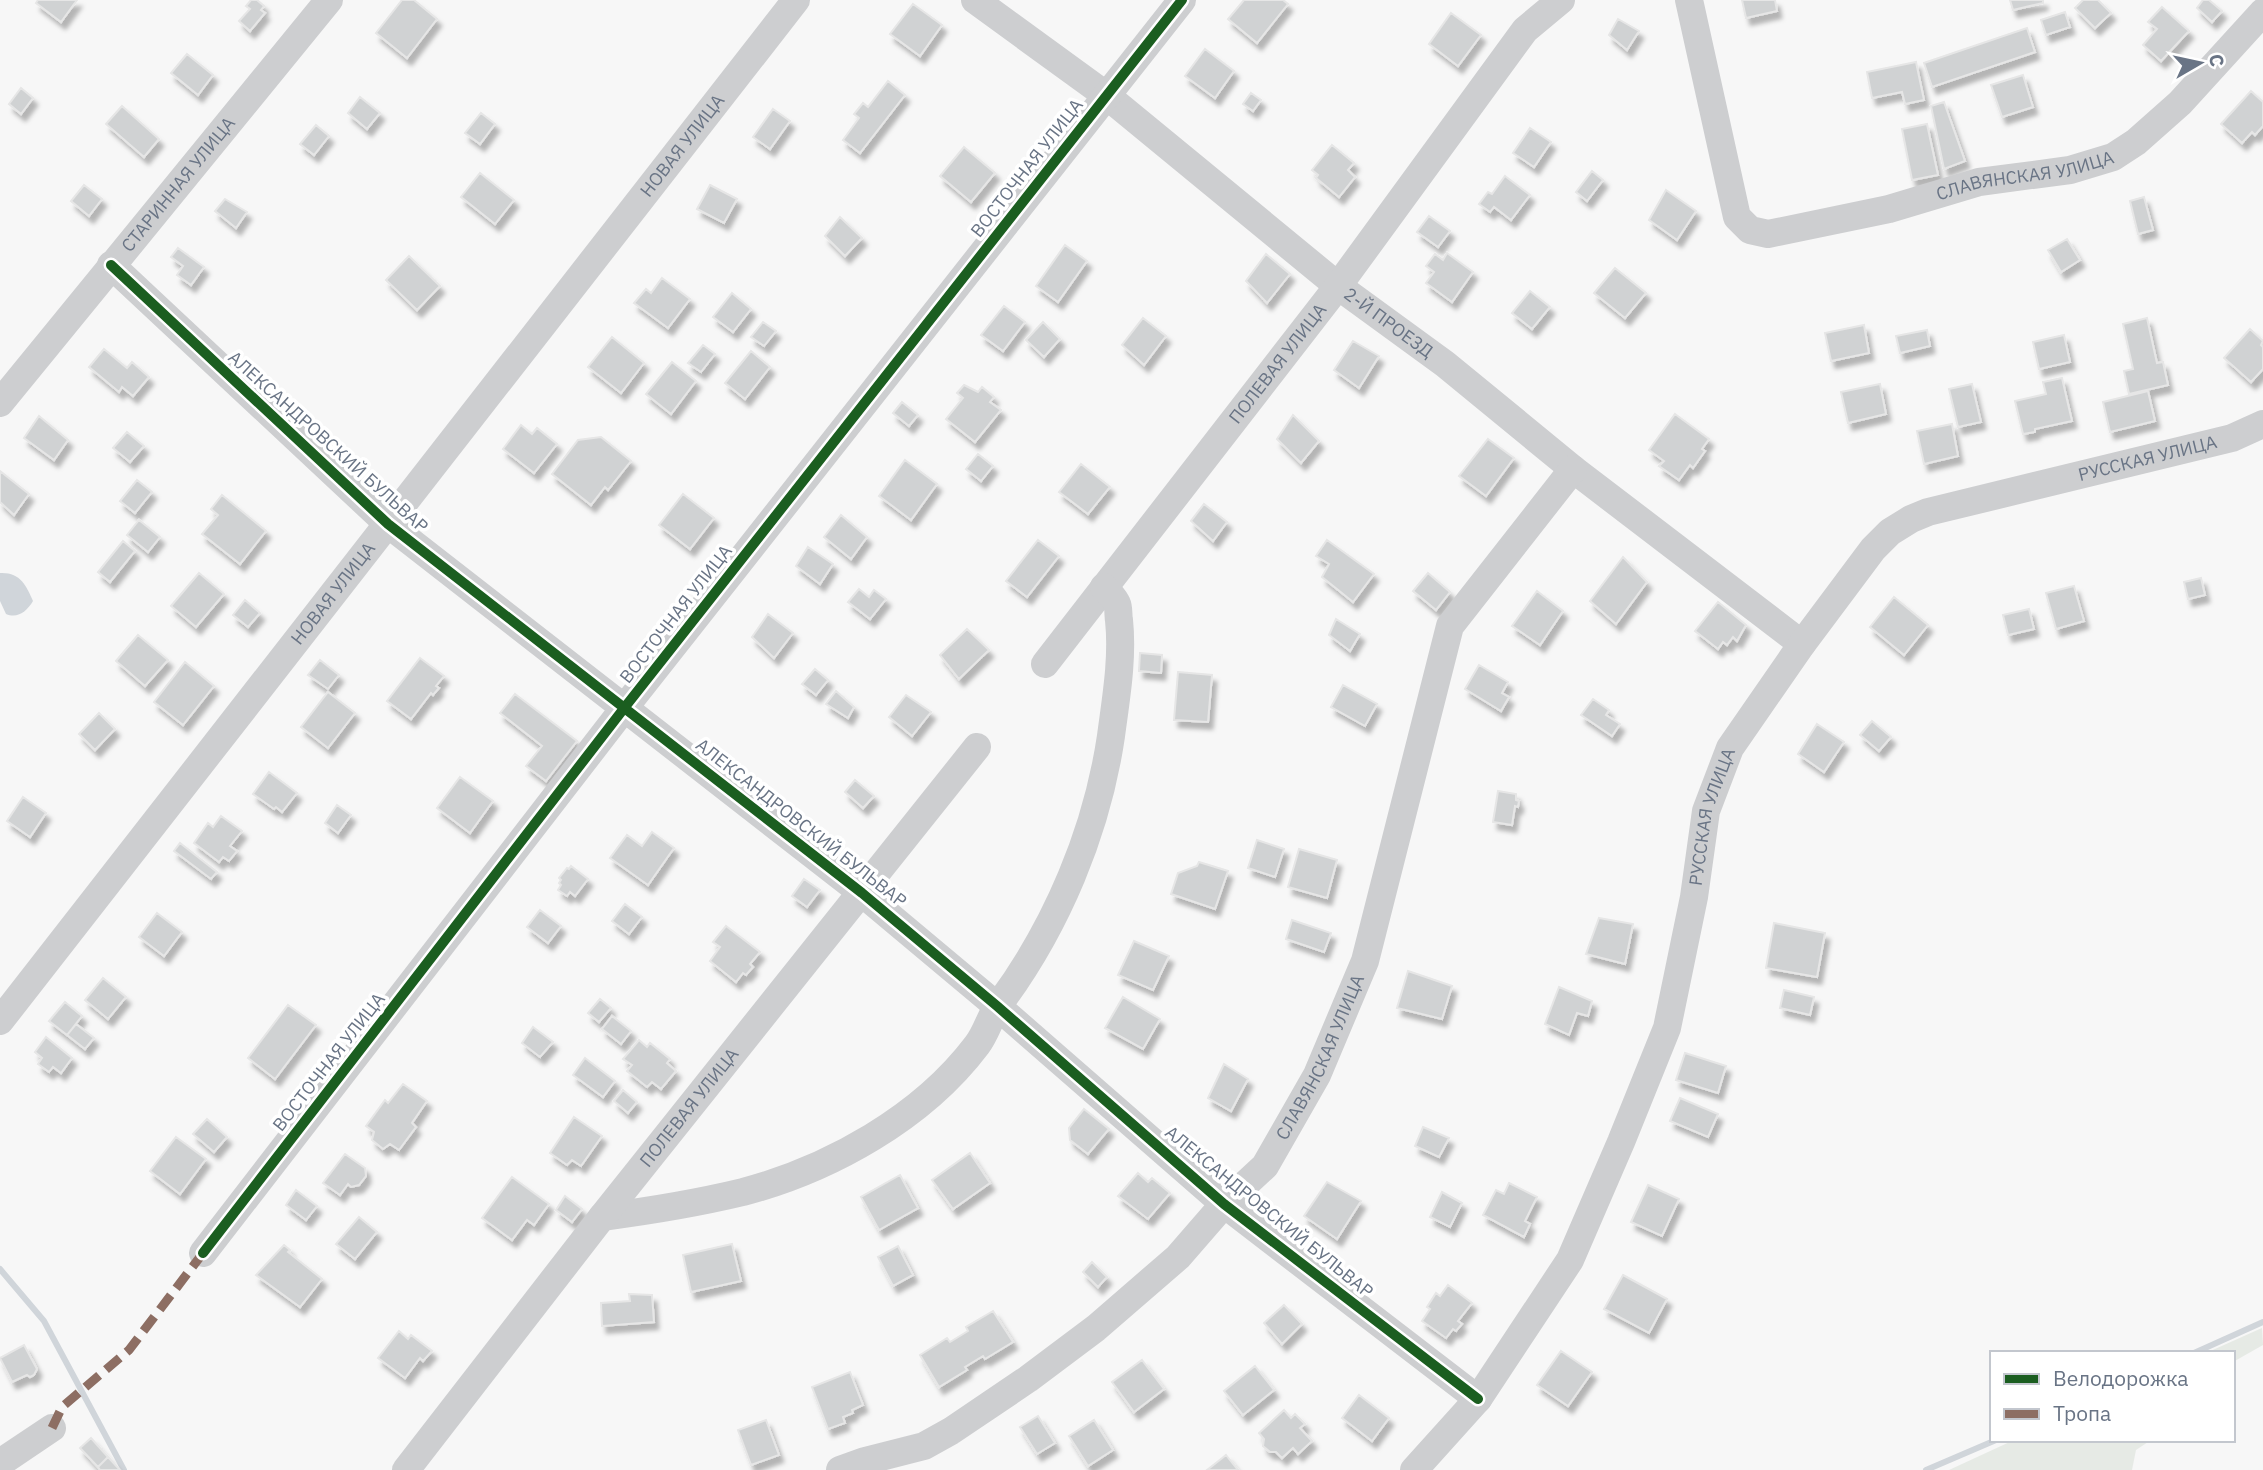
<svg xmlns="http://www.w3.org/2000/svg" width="2263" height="1470" font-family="'IBM Plex Sans',sans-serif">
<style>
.green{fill:#e6eae5}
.water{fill:#d0d5da}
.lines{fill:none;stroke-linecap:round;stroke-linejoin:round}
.stream{stroke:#d0d5da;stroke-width:6}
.building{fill:#d0d2d3;stroke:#e6e6e6;stroke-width:2;filter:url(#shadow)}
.minor{stroke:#cdced0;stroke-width:28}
.quiet{stroke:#8d6e63;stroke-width:9;stroke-dasharray:18 9;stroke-linecap:butt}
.cycleway-casing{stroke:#fff;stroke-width:15}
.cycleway{stroke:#1b5e20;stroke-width:10}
.labels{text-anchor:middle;stroke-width:7;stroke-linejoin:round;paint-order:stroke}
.street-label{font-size:18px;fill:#697485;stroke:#fff}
</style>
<defs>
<filter id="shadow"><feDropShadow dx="4.5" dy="7" stdDeviation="2" flood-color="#0004"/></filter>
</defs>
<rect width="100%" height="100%" fill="#f7f7f7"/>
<!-- green -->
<path class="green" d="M2262 1328 2263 1345 2233 1362V1353H2206Z
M2014 1440H2151L2136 1450 2132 1470H1949Z"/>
<!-- water -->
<path class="water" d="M0 573C20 572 26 585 33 601 27 611 18 619 6 614L0 601Z"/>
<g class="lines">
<!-- stream -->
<path class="stream" d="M0 1269 44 1321 124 1470
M2194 1353 2263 1322
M1926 1470 1996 1440"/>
</g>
<!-- building -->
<path class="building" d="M38 0H77L61 22 36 3Z
M251 0H257L264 6 261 10 265 13 250 31 239 21 250 9 246 6Z
M402 0H414L437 19 407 58 376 33Z
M1244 0H1283L1288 4 1257 43 1228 19Z
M1742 0H1775L1777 11 1746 18Z
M2010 0H2043V3L2013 10Z
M2083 0H2098L2111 13 2095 28 2075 8Z
M2203 0H2209L2222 11 2212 22 2197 8Z
M913 4 942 25 920 56 890 34Z
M2162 7 2189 31 2161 61 2143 45 2157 29 2148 22Z
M2065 12 2070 27 2046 35 2041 20Z
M1451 13 1481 35 1458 66 1429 44Z
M1618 19 1639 31 1627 50 1609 35Z
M2027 28 2035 52 1932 87 1924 63Z
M1205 49 1234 71 1215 98 1185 76Z
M187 54 213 75 198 95 171 73Z
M1916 62 1924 100 1905 104 1902 92 1872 98 1867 72Z
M2023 75 2033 107 2002 117 1991 85Z
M888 81 905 95 860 153 843 140 859 118 854 114 863 103 868 107Z
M21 88 33 98 21 114 9 104Z
M2251 91 2263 102V126L2255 135 2252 132 2242 143 2221 124Z
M1251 93 1261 100 1253 111 1243 104Z
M360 97 380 113 367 129 348 113Z
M1944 102 1965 161 1944 169 1931 106Z
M122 106 159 139 144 157 106 124Z
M773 109 790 121 770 149 753 137Z
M481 113 495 124 480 144 465 133Z
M1927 124 1938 175 1912 180 1902 129Z
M316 125 329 136 314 155 300 144Z
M1530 128 1551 142 1534 167 1513 153Z
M1332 145 1354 163 1348 170 1355 177 1339 197 1316 178 1318 175 1312 170Z
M964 147 995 173 971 202 940 176Z
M1592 171 1603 180 1587 201 1576 192Z
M480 173 514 200 495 224 461 197Z
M1505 176 1530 195 1511 220 1494 207 1490 212 1479 204 1488 192 1492 194Z
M84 185 102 199 89 216 71 201Z
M710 185 737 199 724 223 697 209Z
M1666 190 1696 211 1677 240 1649 220Z
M2144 197 2153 230 2138 234 2130 201Z
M225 199 247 212 236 228 215 211Z
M1429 216 1450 231 1438 247 1417 232Z
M840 217 862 238 845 256 825 236Z
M2067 239 2080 260 2061 272 2048 250Z
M1065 245 1087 261 1058 302 1036 286Z
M178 248 204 267 191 285 177 275 183 266 171 257Z
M1447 253 1473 272 1452 302 1426 283 1434 272 1426 266 1435 254 1443 260Z
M1266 254 1290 274 1267 303 1246 281Z
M409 256 440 286 417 310 386 280Z
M1615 268 1646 293 1625 318 1594 293Z
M662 278 690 299 668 328 634 303 646 289 651 293Z
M1530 291 1550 307 1532 329 1512 313Z
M732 293 751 309 733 332 713 317Z
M1004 306 1025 322 1003 351 981 335Z
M1143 318 1166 336 1144 365 1122 345Z
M2147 318 2157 363 2163 362 2168 385 2129 394 2124 371 2133 369 2123 324Z
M763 322 776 331 764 346 751 337Z
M1043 322 1060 339 1044 357 1026 340Z
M1864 325 1869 353 1831 361 1825 333Z
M2250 329 2263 341 2261 345 2263 347V369L2251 382 2224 358Z
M1927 330 1930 346 1900 353 1896 336Z
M2064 335 2070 362 2039 369 2033 342Z
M612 337 644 363 621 393 588 367Z
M1353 341 1379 356 1359 388 1334 370Z
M703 345 715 354 701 372 688 363Z
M104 349 127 368 132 362 149 377 133 396 122 387 119 392 89 367Z
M751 351 770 367 745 399 725 383Z
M672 362 696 381 671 414 646 394Z
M2062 378 2072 421 2035 429V432L2023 434 2015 401 2046 394 2043 382Z
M1880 384 1886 414 1848 423 1841 392Z
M1972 384 1981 422 1958 427 1949 389Z
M964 385 978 392 982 387 994 397 990 402 1001 410 975 442 946 419 963 398 957 393Z
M2148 391 2155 421 2110 432 2103 402Z
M902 402 918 415 909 426 893 413Z
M1675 414 1709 439 1702 449 1705 451 1693 468 1690 465 1679 480 1659 466 1664 461 1649 450Z
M1293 415 1319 441 1301 463 1277 439Z
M39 416 68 440 54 460 24 438Z
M1952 424 1958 456 1924 464 1917 431Z
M521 425 532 434 537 428 557 444 534 473 503 449Z
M127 432 144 446 130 462 113 448Z
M601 437 631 461 608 490 605 487 591 505 552 474 578 440Z
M1488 439 1514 458 1486 496 1459 476Z
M978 454 993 466 981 481 966 469Z
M905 460 937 484 911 520 879 496Z
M1081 464 1110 487 1088 514 1059 492Z
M0 471 29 494 14 515 0 502Z
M137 480 152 492 135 513 120 501Z
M683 494 714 518 690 549 659 525Z
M222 495 266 531 240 564 202 534 218 515 211 509Z
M1204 504 1227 522 1213 541 1191 521Z
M841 515 867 537 851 559 824 537Z
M139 520 160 537 148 552 127 535Z
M1038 540 1059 556 1027 597 1006 581Z
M1327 540 1374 574 1353 602 1322 577 1329 564 1316 556Z
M123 541 135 551 110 582 98 572Z
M808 547 833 564 820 584 796 566Z
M1623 557 1647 582 1616 624 1590 601Z
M199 573 224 594 196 627 171 606Z
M1428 573 1450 592 1436 610 1413 591Z
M2201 578 2205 595 2188 599 2184 582Z
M2074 586 2084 621 2056 629 2046 593Z
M859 589 869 597 874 590 886 599 870 619 848 602Z
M1537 591 1563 611 1540 645 1512 626Z
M1894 597 1928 625 1904 655 1870 627Z
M245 600 260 613 248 627 233 615Z
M1718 602 1746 625 1737 641 1733 637 1727 645 1723 642 1718 649 1695 631Z
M2029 609 2034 629 2008 635 2003 615Z
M768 614 793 633 774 658 752 637Z
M1336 619 1360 634 1350 651 1329 635Z
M967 629 989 650 959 679 940 655Z
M138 635 168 660 145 686 116 661Z
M1140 653 1162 655 1161 673 1139 671Z
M420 658 444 676 436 686 439 688 433 695 431 693 411 719 387 701Z
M320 660 339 675 328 689 308 675Z
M185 662 214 686 183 725 154 702Z
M1479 665 1508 682 1502 693 1509 697 1501 711 1465 689Z
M815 669 828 680 816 695 802 684Z
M1178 672 1212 675 1208 722 1174 720Z
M1343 685 1377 704 1365 726 1331 707Z
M836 691 854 707 848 718 826 704Z
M328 692 355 713 328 748 301 727Z
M515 694 577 741 546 781 526 766 542 746 500 713Z
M906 695 931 712 912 736 889 717Z
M1593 699 1609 710 1606 715 1620 724 1612 736 1581 715Z
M99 713 115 729 95 750 79 734Z
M1872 721 1891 737 1879 751 1860 735Z
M1817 724 1844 742 1824 772 1798 754Z
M269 772 297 793 282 812 276 807 274 809 253 794Z
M460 777 493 801 470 833 437 808Z
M855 780 874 796 863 808 845 792Z
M1498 791 1516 794V800L1519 801 1518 807 1515 806 1512 825 1493 822Z
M23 797 46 813 30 837 7 821Z
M337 805 351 815 338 833 325 823Z
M221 816 242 831 230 846 237 851 229 861 223 857 219 862 194 843 208 823 213 827Z
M652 832 674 848 648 885 610 858 627 835 642 846Z
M1257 840 1284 849 1275 877 1248 868Z
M180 843 217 872 211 879 174 851Z
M1299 849 1337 860 1327 898 1288 887Z
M1199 862 1228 871 1215 909 1171 894 1178 873 1197 866Z
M571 866 588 879 575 896 570 892 567 896 558 890 561 885 559 883 561 880 559 878 567 868 569 869Z
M804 879 820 890 807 907 792 896Z
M625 904 642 917 629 934 612 921Z
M540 910 561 926 548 943 527 927Z
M157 913 182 932 164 956 139 937Z
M1599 918 1633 924 1625 964 1586 954Z
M1292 920 1331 933 1324 952 1286 939Z
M1774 923 1825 933 1817 977 1766 968Z
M726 926 760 952 750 964 753 967 746 975 743 973 736 982 710 961 720 947 713 942Z
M1134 941 1169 956 1153 990 1118 975Z
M1408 971 1452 986 1442 1019 1397 1008Z
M103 978 126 997 108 1019 85 1000Z
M1559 987 1592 1001 1588 1016 1577 1013 1569 1035 1545 1024Z
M1784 990 1814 997 1810 1015 1780 1008Z
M1123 997 1160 1019 1143 1049 1105 1028Z
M600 999 611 1008 599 1022 588 1013Z
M65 1002 82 1016 67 1035 49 1021Z
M288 1005 316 1025 275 1079 248 1058Z
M612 1016 631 1031 621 1044 602 1029Z
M76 1024 94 1038 85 1049 67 1035Z
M533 1027 553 1042 540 1057 522 1043Z
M46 1037 72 1058 61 1073 53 1067 49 1072 38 1064 42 1058 35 1052Z
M639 1040 647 1047 650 1043 670 1059 667 1063 676 1071 661 1089 652 1082 647 1087 627 1071 632 1065 623 1059Z
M1685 1053 1726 1066 1718 1093 1676 1080Z
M585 1058 615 1081 603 1097 573 1075Z
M1224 1064 1248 1079 1231 1111 1208 1098Z
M403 1084 427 1101 412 1123 416 1127 399 1150 390 1144 383 1149 372 1140 374 1132 366 1126 385 1100 388 1103Z
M623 1090 637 1102 628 1113 614 1101Z
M1680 1098 1718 1114 1708 1137 1670 1121Z
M1084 1109 1109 1129 1088 1154 1070 1140 1069 1128Z
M574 1117 602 1136 581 1166 572 1160 567 1165 550 1153Z
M207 1119 227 1137 214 1152 193 1134Z
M1423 1127 1449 1138 1439 1157 1415 1146Z
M176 1137 206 1159 180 1194 150 1171Z
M970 1153 990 1183 953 1209 932 1180Z
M345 1154 365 1168 366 1176 359 1185 351 1187 348 1184 340 1195 323 1183Z
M1138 1173 1148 1182 1152 1178 1170 1193 1148 1219 1118 1196Z
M900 1175 918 1208 879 1230 861 1197Z
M512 1177 549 1204 534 1225 527 1220 512 1240 482 1218Z
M1327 1182 1361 1201 1337 1239 1304 1216Z
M1509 1183 1537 1197 1525 1221 1530 1224 1524 1237 1483 1215 1496 1190 1504 1194Z
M1648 1185 1679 1199 1662 1236 1631 1222Z
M296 1190 317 1206 306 1220 286 1205Z
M1442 1192 1462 1203 1450 1227 1430 1217Z
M565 1196 582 1209 572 1222 556 1210Z
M359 1217 377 1232 355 1259 336 1244Z
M732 1244 741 1281 691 1292 683 1255Z
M284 1245 290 1250 288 1252 322 1279 300 1307 256 1275Z
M898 1246 913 1275 893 1286 878 1257Z
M1092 1262 1107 1277 1098 1287 1083 1272Z
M1623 1275 1667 1299 1649 1333 1604 1309Z
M1448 1285 1472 1303 1458 1321 1462 1324 1456 1331 1453 1329 1446 1338 1422 1321 1430 1309 1427 1307 1436 1293 1440 1296Z
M629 1294 652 1295 654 1322 602 1326 601 1303 630 1301Z
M1284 1305 1302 1324 1282 1344 1264 1323Z
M993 1311 1013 1342 985 1359 983 1356 965 1367 967 1370 939 1387 920 1355 947 1338 950 1342 968 1331 966 1327Z
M399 1331 408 1339 411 1335 432 1351 423 1361 420 1358 405 1378 378 1358Z
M24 1345 37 1369 34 1375 30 1377 27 1375 12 1382 0 1358Z
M1561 1351 1592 1372 1568 1406 1537 1385Z
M1142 1360 1164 1389 1134 1412 1112 1382Z
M1255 1366 1274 1390 1243 1415 1224 1391Z
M850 1372 863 1405 852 1410 853 1413 843 1417 845 1423 828 1429 812 1387Z
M1359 1395 1389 1418 1372 1441 1342 1418Z
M1284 1410 1291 1418 1295 1414 1305 1424 1300 1428 1312 1441 1298 1454 1293 1448 1282 1458 1276 1452H1270L1263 1446 1264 1439 1259 1433Z
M1038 1416 1055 1443 1037 1454 1020 1427Z
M766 1420 779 1455 751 1465 738 1430Z
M1094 1420 1113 1450 1088 1466 1069 1436Z
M91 1438 108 1457 98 1467 80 1448Z
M1226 1455 1238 1470H1207L1221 1459Z
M108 1457 120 1470H100L98 1467Z"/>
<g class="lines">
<!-- minor -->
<g class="minor">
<path id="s1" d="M975 0 1107 96 1338 286 1445 364 1573 469 1802 644"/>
<path id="s2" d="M1689 0 1737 217 1750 230 1768 234 1889 209 1979 182 2070 170 2113 157 2136 142 2180 103 2263 12"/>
<path d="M111 265 388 524 862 893 997 1006 1224 1204 1478 1399"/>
<path id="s3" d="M0 403 329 0"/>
<path id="s4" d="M1045 664 1338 286 1525 30 1561 0"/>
<path id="s5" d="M0 1021 796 0"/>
<path d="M602 1217C649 1211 697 1203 743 1192 830 1169 922 1118 977 1045 987 1032 990 1016 1000 1003 1057 926 1097 831 1111 736 1116 698 1123 659 1119 620 1118 616 1119 608 1117 604 1115 598 1108 592 1104 587"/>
<path d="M203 1253 625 707 1182 0"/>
<path d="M0 1463 52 1428"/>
<path id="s6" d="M406 1470 602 1217 977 747"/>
<path id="s7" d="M840 1470 865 1461 924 1446 951 1431 1028 1379 1096 1328 1178 1257 1224 1204 1265 1166 1317 1075 1365 961 1450 626 1573 469"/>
<path id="s8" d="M1414 1470 1478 1399 1570 1260 1621 1142 1667 1028 1694 897 1706 811 1730 748 1802 644 1873 549 1890 532 1911 519 1928 512 2232 438 2263 424"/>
</g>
<!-- quiet -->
<path class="quiet" d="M52 1428 62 1407 129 1350 203 1253"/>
<!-- cycleway casing -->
<g class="cycleway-casing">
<path id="cycleway" d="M111 265 388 524 862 893 997 1006 1224 1204 1478 1399
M203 1253 625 707 1182 0"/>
</g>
<!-- cycleway -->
<use href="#cycleway" class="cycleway"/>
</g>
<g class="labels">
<!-- street labels -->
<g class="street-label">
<text dy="6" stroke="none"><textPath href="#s5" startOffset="1110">НОВАЯ УЛИЦА</textPath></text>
<text transform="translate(1027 168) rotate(-52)" y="6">ВОСТОЧНАЯ УЛИЦА</text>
<text dy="6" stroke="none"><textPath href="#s2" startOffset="523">СЛАВЯНСКАЯ УЛИЦА</textPath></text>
<text dy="6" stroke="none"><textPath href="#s3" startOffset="282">СТАРИННАЯ УЛИЦА</textPath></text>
<text dy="6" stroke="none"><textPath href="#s1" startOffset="525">2-Й ПРОЕЗД</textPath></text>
<text dy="6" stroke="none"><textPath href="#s4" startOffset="380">ПОЛЕВАЯ УЛИЦА</textPath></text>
<text transform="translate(328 442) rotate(42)" y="6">АЛЕКСАНДРОВСКИЙ БУЛЬВАР</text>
<text dy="6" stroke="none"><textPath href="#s8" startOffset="1340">РУССКАЯ УЛИЦА</textPath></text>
<text dy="6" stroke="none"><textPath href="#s5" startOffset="542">НОВАЯ УЛИЦА</textPath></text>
<text transform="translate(676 614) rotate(-52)" y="6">ВОСТОЧНАЯ УЛИЦА</text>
<text dy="6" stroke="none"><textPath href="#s8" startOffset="730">РУССКАЯ УЛИЦА</textPath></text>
<text transform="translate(801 823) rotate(38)" y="6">АЛЕКСАНДРОВСКИЙ БУЛЬВАР</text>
<text dy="6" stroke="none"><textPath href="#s7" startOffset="653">СЛАВЯНСКАЯ УЛИЦА</textPath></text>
<text transform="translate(329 1062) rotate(-52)" y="6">ВОСТОЧНАЯ УЛИЦА</text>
<text dy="6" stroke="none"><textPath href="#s6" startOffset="460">ПОЛЕВАЯ УЛИЦА</textPath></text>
<text transform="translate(1269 1212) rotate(39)" y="6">АЛЕКСАНДРОВСКИЙ БУЛЬВАР</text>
</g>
</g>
<!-- legend -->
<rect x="1990" y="1351" width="245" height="91" fill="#ffffff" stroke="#c3c7ce" stroke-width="2"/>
<rect x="2004" y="1374" width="35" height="10" fill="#1b5e20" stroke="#c3c7ce" stroke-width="2"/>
<text x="2053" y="1386" font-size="21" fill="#697485">Велодорожка</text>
<rect x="2004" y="1409" width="35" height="10" fill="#8d6e63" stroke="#c3c7ce" stroke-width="2"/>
<text x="2053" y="1421" font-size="21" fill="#697485">Тропа</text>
<!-- north arrow -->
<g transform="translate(2200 63) rotate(81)" stroke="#ffffff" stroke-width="5" paint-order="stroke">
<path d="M0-5L12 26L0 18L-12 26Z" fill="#697485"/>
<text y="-10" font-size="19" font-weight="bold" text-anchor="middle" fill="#697485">С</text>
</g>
</svg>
